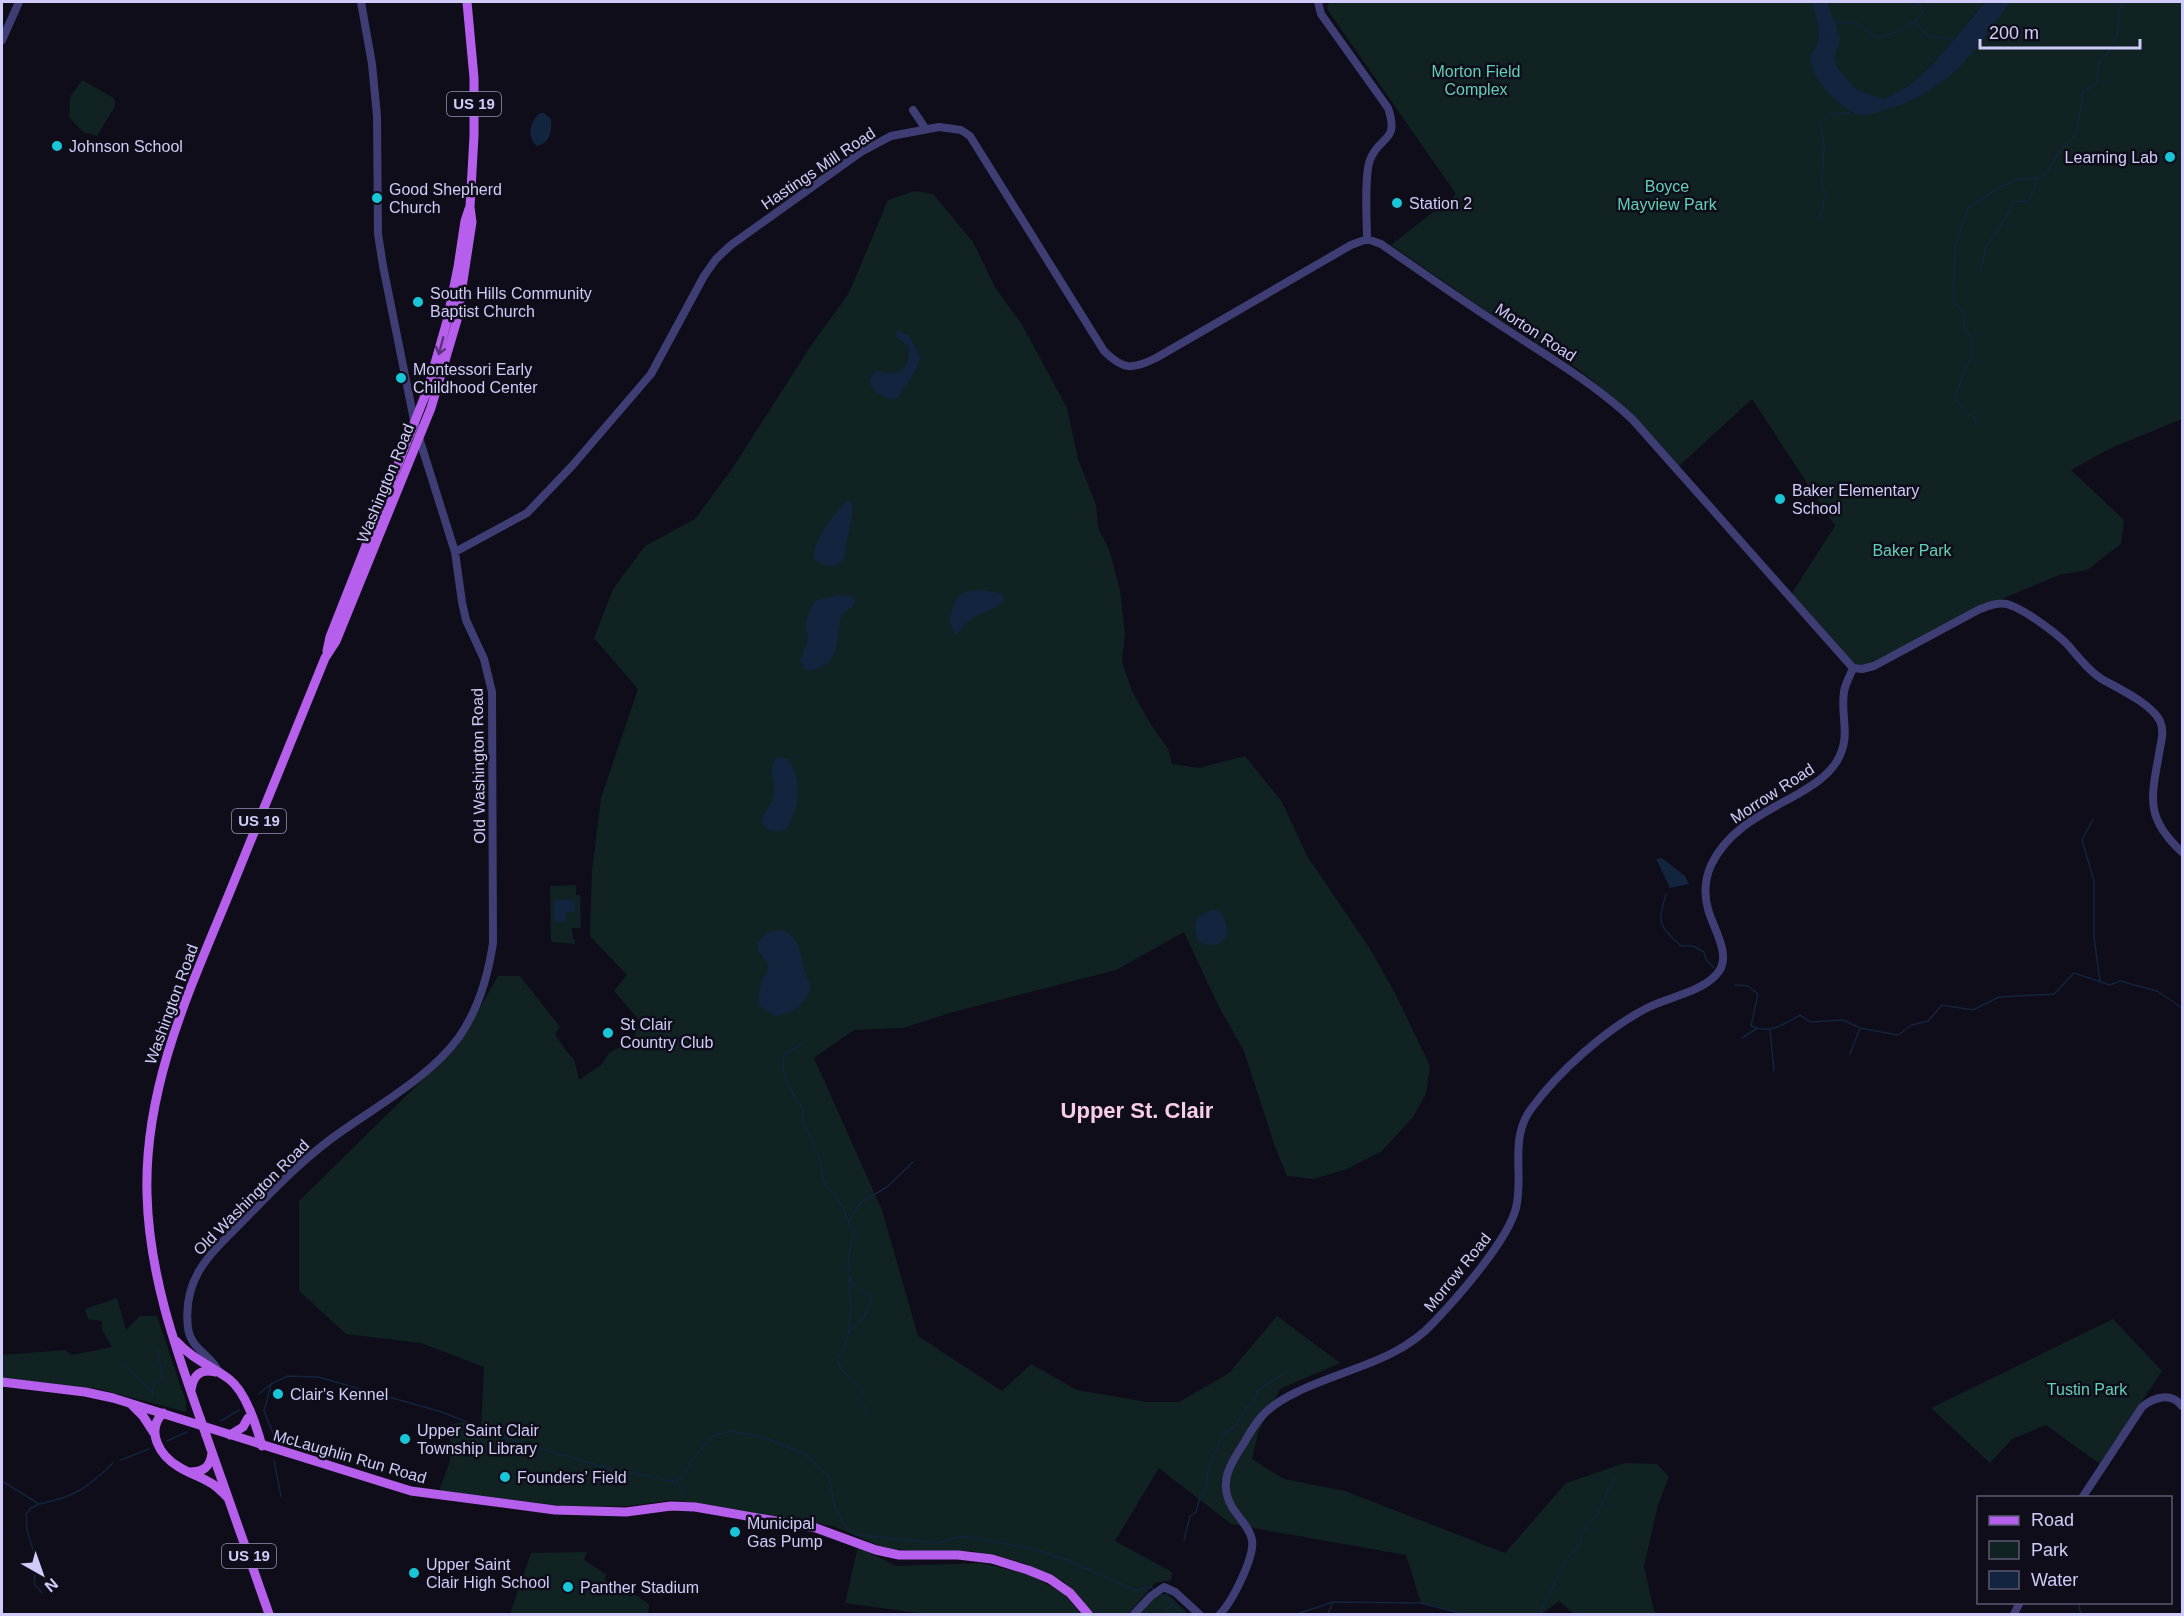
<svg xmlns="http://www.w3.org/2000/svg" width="2184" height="1616" font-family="Helvetica,sans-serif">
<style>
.green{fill:#102322}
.water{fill:#12243e}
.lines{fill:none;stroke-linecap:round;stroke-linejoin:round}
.stream{stroke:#12243e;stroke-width:1.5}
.river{stroke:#12243e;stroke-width:9}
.minor{stroke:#3e3d74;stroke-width:8}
.major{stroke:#b75fed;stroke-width:9}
.major-bridge{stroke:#b75fed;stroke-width:9}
.oneway{stroke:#5b3279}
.poi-dot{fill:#19c6d8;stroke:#0f0d1a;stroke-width:2}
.labels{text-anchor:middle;stroke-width:5;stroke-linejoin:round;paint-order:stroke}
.shield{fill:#0f0d1a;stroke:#9693b6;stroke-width:1.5}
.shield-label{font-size:15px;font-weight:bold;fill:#d0ccf9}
.park-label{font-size:16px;fill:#61d0b3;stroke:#0f0d1a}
.poi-label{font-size:16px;fill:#d0ccf9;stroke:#0f0d1a;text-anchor:start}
.street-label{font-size:16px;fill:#d0ccf9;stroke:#0f0d1a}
.district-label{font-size:22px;font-weight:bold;fill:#f9cdea;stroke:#0f0d1a}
</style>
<rect width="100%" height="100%" fill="#0f0d1a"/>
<!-- green -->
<path class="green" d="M1329 2H1822L1826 9 1825 2H1985L1932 65 1910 85 1884 99 1856 89 1835 66 1832 50 1831 91 1886 103 1948 66 2005 2H2182V419L2109 449 2071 470 2124 520 2121 544 2087 570 2059 575 1999 600 1868 665H1855L1792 593 1835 526 1752 399 1679 466 1649 432 1614 398 1578 369 1485 310 1391 245 1456 194 1327 9Z
M82 80 114 98 115 106 97 136 83 132 69 117 70 97Z
M915 191 933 194 973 242 996 289 1021 323 1067 408 1078 459 1096 505 1098 528 1109 549 1120 590 1125 633 1122 662 1132 691 1150 723 1168 749 1172 764 1199 768 1245 756 1282 802 1307 856 1369 947 1396 995 1430 1066 1426 1094 1413 1117 1382 1151 1347 1169 1314 1179 1287 1176 1274 1144 1244 1051 1219 1007 1184 932 1116 970 953 1012 903 1028 854 1030 814 1058 882 1210 918 1336 1002 1391 1031 1364 1077 1390 1147 1402H1179L1229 1373 1277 1316 1340 1363 1280 1389 1258 1433 1252 1459 1284 1479 1345 1491 1505 1553 1566 1483 1625 1463 1657 1464 1669 1477 1658 1505 1644 1566 1654 1611 1659 1614H1574L1559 1601 1542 1614H1459L1421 1603 1406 1555 1231 1524 1159 1468 1115 1541 1172 1572 1171 1580 1155 1583 1128 1614H1092L1080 1598 1063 1581 1024 1563 972 1551 920 1552 882 1547 833 1526 673 1500 627 1506 572 1507 441 1491 440 1488 450 1461V1425L462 1422 481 1427 484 1367 421 1343 346 1334 299 1291V1201L459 1044 498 976H520L560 1027 555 1034 566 1051 574 1059 579 1080 601 1065 610 1052 633 1041 639 1020 614 991 627 975 590 936 592 871 601 798 638 689 594 638 613 589 645 546 695 519 734 466 810 347 849 293 888 200Z
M576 885V895H580L581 928H572L573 939 575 940V944L551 942 550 886Z
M117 1298 126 1330 140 1316H157L186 1402V1412L99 1389 2 1379V1355L65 1350 72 1355 112 1347 102 1330V1321L88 1319 85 1309Z
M2113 1319 2162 1371 2100 1464 2046 1425 2012 1439 1990 1463 1931 1408Z
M858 1547 896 1566 981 1563 1028 1574 1063 1593 1081 1614H925L845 1603Z
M587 1552 584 1560 607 1575 604 1579 631 1597 634 1594 649 1604 648 1614H510L531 1553Z
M1167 1593 1188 1614H1137L1150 1599Z"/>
<!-- water -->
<path class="water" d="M1813 2H1825L1836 66 1856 89 1884 99 1910 85 1932 65 1985 2H2010C1974 52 1952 89 1890 108 1863 117 1859 120 1836 100 1823 89 1810 72 1810 55 1826 41 1816 20 1813 2Z
M540 113H544L551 119C552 130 551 143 537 146 526 137 530 121 540 113Z
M897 330 909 336 921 357C920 363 902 395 897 398 891 401 885 397 880 394 873 390 870 387 870 379L876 371C881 371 886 373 891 373 906 373 910 359 909 347L895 336Z
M847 501H850L853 508 844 558C837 570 824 567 814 559 811 544 835 511 847 501Z
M985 590 1002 594 1004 597 1002 603C987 614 969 614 959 633L955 634C947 623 951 608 958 596L969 591Z
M838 595 852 596 855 601 853 606 842 614C835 635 842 660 819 668 814 670 810 671 805 670L800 661 808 639 806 623 808 615 815 601Z
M777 757 788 759C803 777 800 810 786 829 779 833 768 831 762 824 762 811 773 805 774 793 776 780 766 769 777 757Z
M1662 858 1685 876 1689 884 1670 888 1656 859Z
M554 900H575V912H566V922H554Z
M1213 909C1225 911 1227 924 1227 934 1221 948 1210 946 1198 942L1195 926 1197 918Z
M780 930C801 936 800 954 805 972 807 978 811 983 810 990 804 1006 792 1013 775 1016L759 1006C759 998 759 989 762 981 763 977 767 972 768 968 770 955 745 953 766 933Z"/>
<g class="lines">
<!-- stream -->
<path class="stream" d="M1918 2 1923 12 1915 21 1928 36 1955 40
M1830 22 1856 23 1877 38 1897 32 1915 21
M1824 200 1826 196 1822 184 1824 146 1821 123 1828 115 1850 112
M1820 219 1824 201
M1981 270 1986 246 1996 233 2015 202 2029 201 2038 179 2047 172 2057 156 2077 132 2083 92 2097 83 2098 64 2107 54 2117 36 2121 2
M1976 425 1975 418 1968 414 1954 398 1971 356V338L1964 327 1963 313 1953 300 1955 245 1968 208 2000 187 2019 179 2038 178
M2093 819 2082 840 2094 881V937L2100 981
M1666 894C1657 925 1659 925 1681 946H1693L1704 952 1706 959 1714 968
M1735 985 1748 986 1758 994 1751 1026C1769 1035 1785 1024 1800 1015L1810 1022 1843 1020 1858 1027
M1770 1030 1774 1071
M1742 1038 1756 1029
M801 1044 784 1055 783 1067 787 1083 804 1111 803 1121 821 1162 823 1180 843 1207 851 1229 855 1230C851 1247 841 1273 856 1287 860 1291 868 1293 872 1298L865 1316 849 1332
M1850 1054 1860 1028 1898 1035 1912 1025 1928 1021 1942 1005 1973 1010 1999 997 2054 994 2074 973 2110 985 2120 981 2157 991 2182 1008
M849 1221 860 1203 887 1187 913 1162
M849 1276C850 1284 848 1297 851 1304L848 1337 837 1360C842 1376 854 1378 863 1392L859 1400 867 1410 864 1414
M124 1364 153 1393
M271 1385 264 1411 275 1438
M259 1394 271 1384 288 1376 318 1377 442 1412 509 1439 614 1470 653 1477
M152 1397 154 1384 162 1379 158 1349
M221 1421 239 1410
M167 1441 187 1432
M121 1460 149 1449
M274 1460 281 1496
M658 1478 667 1481 677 1480 683 1476 698 1452 713 1436 731 1431 765 1438 805 1454 829 1478 835 1508 846 1527 857 1535 936 1543 964 1536 1033 1549 1067 1560 1135 1590 1151 1587 1153 1589
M677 1480 684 1498
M2 1481 39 1504C75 1497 87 1488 113 1463
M39 1504 31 1508 26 1514C27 1519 26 1524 27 1529 29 1543 38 1553 33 1568L35 1572 34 1584 42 1593
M1184 1540 1190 1516 1196 1512 1201 1494 1206 1488 1208 1469 1223 1434 1233 1428 1246 1408 1254 1401 1258 1390 1283 1374
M1160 1594 1176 1607 1181 1614
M2081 1602 2079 1607 2081 1614
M1166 1610 1172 1604
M1297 1614 1333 1602 1421 1603 1464 1614
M1328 1614 1332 1604
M1539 1614 1570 1555 1581 1543 1582 1532C1600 1517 1603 1495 1615 1477"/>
<!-- river -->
<path class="river" d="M1822 2 1836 39 1829 58"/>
<!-- minor -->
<path class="minor" d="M1318 2 1321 14 1388 108C1400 143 1379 135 1370 160 1364 175 1367 222 1367 239L1381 244C1423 273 1464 302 1506 329 1550 358 1595 384 1633 420L1853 668
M2 40 19 2
M913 110 925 128
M455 552 527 513 572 466 651 374 704 276 716 259 731 245 861 152 891 136 939 127 961 130 970 136 1104 351C1123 370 1132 370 1156 358L1351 245 1367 239
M219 1372C211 1354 191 1350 188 1328 182 1277 211 1253 244 1220 270 1193 297 1165 327 1142 369 1110 428 1080 459 1037 478 1010 488 976 493 943L492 692 484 659 466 620 462 602 455 552 415 425 383 266 378 234 377 116 372 64 361 2
M2082 1498 2142 1407C2154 1397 2171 1392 2182 1406
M1134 1614 1151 1596 1164 1587 1175 1592 1199 1614
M1220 1614C1232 1602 1255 1557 1252 1540 1250 1528 1238 1517 1232 1507 1218 1483 1230 1464 1244 1443 1249 1434 1255 1424 1262 1416 1271 1406 1286 1397 1299 1391 1344 1369 1399 1361 1434 1322 1458 1297 1508 1240 1516 1208 1524 1175 1509 1139 1531 1109 1558 1072 1606 1029 1647 1008 1668 997 1699 993 1716 975 1734 957 1713 929 1708 909 1704 895 1705 879 1711 865 1729 828 1764 813 1798 794 1813 785 1828 776 1837 761 1852 736 1840 717 1844 692 1845 684 1850 676 1853 668L1862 669 1874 666 1980 609C1989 606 1997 602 2007 604 2024 609 2055 632 2068 645 2078 657 2087 669 2100 678 2117 688 2151 703 2160 721 2164 730 2162 738 2160 748 2152 796 2143 816 2182 852
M2014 1614 2020 1602"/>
<!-- major -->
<path class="major" d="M327 651 330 637 428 388 447 321 458 267 465 221 469 209
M176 1341C192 1359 210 1365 229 1379 246 1392 256 1425 262 1446
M2 1382 85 1392 113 1398 411 1491 555 1510 626 1512 671 1506 695 1507 816 1528 876 1550 899 1555H958L992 1559 1028 1570 1050 1579 1070 1593 1088 1614
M191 1390C193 1376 200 1368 215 1372
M132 1405 143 1416 154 1433
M163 1413C145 1431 160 1456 179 1467 188 1473 199 1476 209 1482 216 1485 221 1491 227 1497
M200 1418C174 1344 149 1273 147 1194 144 1087 189 991 229 894 261 815 293 737 325 658L336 641 431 408 457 320 472 222 470 207 474 136V78L467 2
M206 1435 269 1614
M230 1435 243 1427 248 1418
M189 1472C203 1472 210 1468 212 1453"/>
<!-- major-bridge -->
<path class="major-bridge" d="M200 1418 206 1435"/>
</g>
<!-- one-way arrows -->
<defs><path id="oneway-shaft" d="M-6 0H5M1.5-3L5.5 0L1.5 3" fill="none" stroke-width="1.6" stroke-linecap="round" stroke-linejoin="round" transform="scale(1.5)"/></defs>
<use class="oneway" href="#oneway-shaft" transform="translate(441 346) rotate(105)"/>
<!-- markers -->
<g class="poi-dot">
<circle cx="57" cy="146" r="6"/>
<circle cx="2170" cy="157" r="6"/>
<circle cx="377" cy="198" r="6"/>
<circle cx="1397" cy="203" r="6"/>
<circle cx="418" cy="302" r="6"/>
<circle cx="401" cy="378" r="6"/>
<circle cx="1780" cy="499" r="6"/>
<circle cx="608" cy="1033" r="6"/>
<circle cx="278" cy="1394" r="6"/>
<circle cx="405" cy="1439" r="6"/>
<circle cx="505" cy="1477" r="6"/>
<circle cx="735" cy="1532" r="6"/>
<circle cx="414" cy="1573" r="6"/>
<circle cx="568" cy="1587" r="6"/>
</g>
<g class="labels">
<!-- shield labels -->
<g class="shield">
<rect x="447" y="92" width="54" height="24" rx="4.5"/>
<rect x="232" y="809" width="54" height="24" rx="4.5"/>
<rect x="222" y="1544" width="54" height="24" rx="4.5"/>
</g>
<g class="shield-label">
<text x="474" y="109">US 19</text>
<text x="259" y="826">US 19</text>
<text x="249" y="1561">US 19</text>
</g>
<!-- park labels -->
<g class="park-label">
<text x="1476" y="77">Morton Field<tspan x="1476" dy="18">Complex</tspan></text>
<text x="1667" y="192">Boyce<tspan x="1667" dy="18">Mayview Park</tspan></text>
<text x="1912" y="556">Baker Park</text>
<text x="2087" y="1395">Tustin Park</text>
</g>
<!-- poi labels -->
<g class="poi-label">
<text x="69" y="152">Johnson School</text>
<text x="2158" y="163" text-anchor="end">Learning Lab</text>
<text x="389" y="195">Good Shepherd<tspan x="389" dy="18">Church</tspan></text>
<text x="1409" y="209">Station 2</text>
<text x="430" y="299">South Hills Community<tspan x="430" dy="18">Baptist Church</tspan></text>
<text x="413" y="375">Montessori Early<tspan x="413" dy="18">Childhood Center</tspan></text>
<text x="1792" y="496">Baker Elementary<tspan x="1792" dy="18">School</tspan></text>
<text x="620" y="1030">St Clair<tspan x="620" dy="18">Country Club</tspan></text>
<text x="290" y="1400">Clair's Kennel</text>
<text x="417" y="1436">Upper Saint Clair<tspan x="417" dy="18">Township Library</tspan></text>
<text x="517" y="1483">Founders’ Field</text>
<text x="747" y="1529">Municipal<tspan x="747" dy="18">Gas Pump</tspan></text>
<text x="426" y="1570">Upper Saint<tspan x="426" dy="18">Clair High School</tspan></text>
<text x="580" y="1593">Panther Stadium</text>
</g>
<!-- street labels -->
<g class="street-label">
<text transform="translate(818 168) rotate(-34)" y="6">Hastings Mill Road</text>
<text transform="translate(1536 332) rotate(33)" y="6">Morton Road</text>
<text transform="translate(385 483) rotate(-68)" y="6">Washington Road</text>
<text transform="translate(478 766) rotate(-91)" y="6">Old Washington Road</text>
<text transform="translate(1772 793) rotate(-33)" y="6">Morrow Road</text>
<text transform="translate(171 1004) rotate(-70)" y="6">Washington Road</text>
<text transform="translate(251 1197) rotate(-45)" y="6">Old Washington Road</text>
<text transform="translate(1457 1272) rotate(-51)" y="6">Morrow Road</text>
<text transform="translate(350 1456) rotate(16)" y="6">McLaughlin Run Road</text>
</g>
<!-- district labels -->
<g class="district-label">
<text x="1137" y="1118">Upper St. Clair</text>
</g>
</g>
<!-- border -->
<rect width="2184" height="1616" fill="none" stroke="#d0ccf9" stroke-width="6"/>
<!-- legend -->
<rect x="1977" y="1496" width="195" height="108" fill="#0f0d1a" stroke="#5c5973" stroke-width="1.5"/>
<rect x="1989" y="1516" width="30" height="9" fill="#b75fed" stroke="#5c5973" stroke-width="1.5"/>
<text x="2031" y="1526" font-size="18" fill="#d0ccf9">Road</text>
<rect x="1989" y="1541" width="30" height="18" fill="#102322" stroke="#5c5973" stroke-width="1.5"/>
<text x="2031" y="1556" font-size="18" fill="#d0ccf9">Park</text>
<rect x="1989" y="1571" width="30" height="18" fill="#12243e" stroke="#5c5973" stroke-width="1.5"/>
<text x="2031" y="1586" font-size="18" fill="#d0ccf9">Water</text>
<!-- north arrow -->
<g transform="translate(42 1574) rotate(140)" stroke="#0f0d1a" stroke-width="4.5" paint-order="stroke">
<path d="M0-4.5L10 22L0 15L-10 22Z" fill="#d0ccf9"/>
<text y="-9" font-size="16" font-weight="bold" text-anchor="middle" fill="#d0ccf9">N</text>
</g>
<!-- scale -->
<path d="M1980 39v9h160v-9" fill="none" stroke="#d0ccf9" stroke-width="3"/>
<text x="1989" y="39" font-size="18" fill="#d0ccf9" stroke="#0f0d1a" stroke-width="4.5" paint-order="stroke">200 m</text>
</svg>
